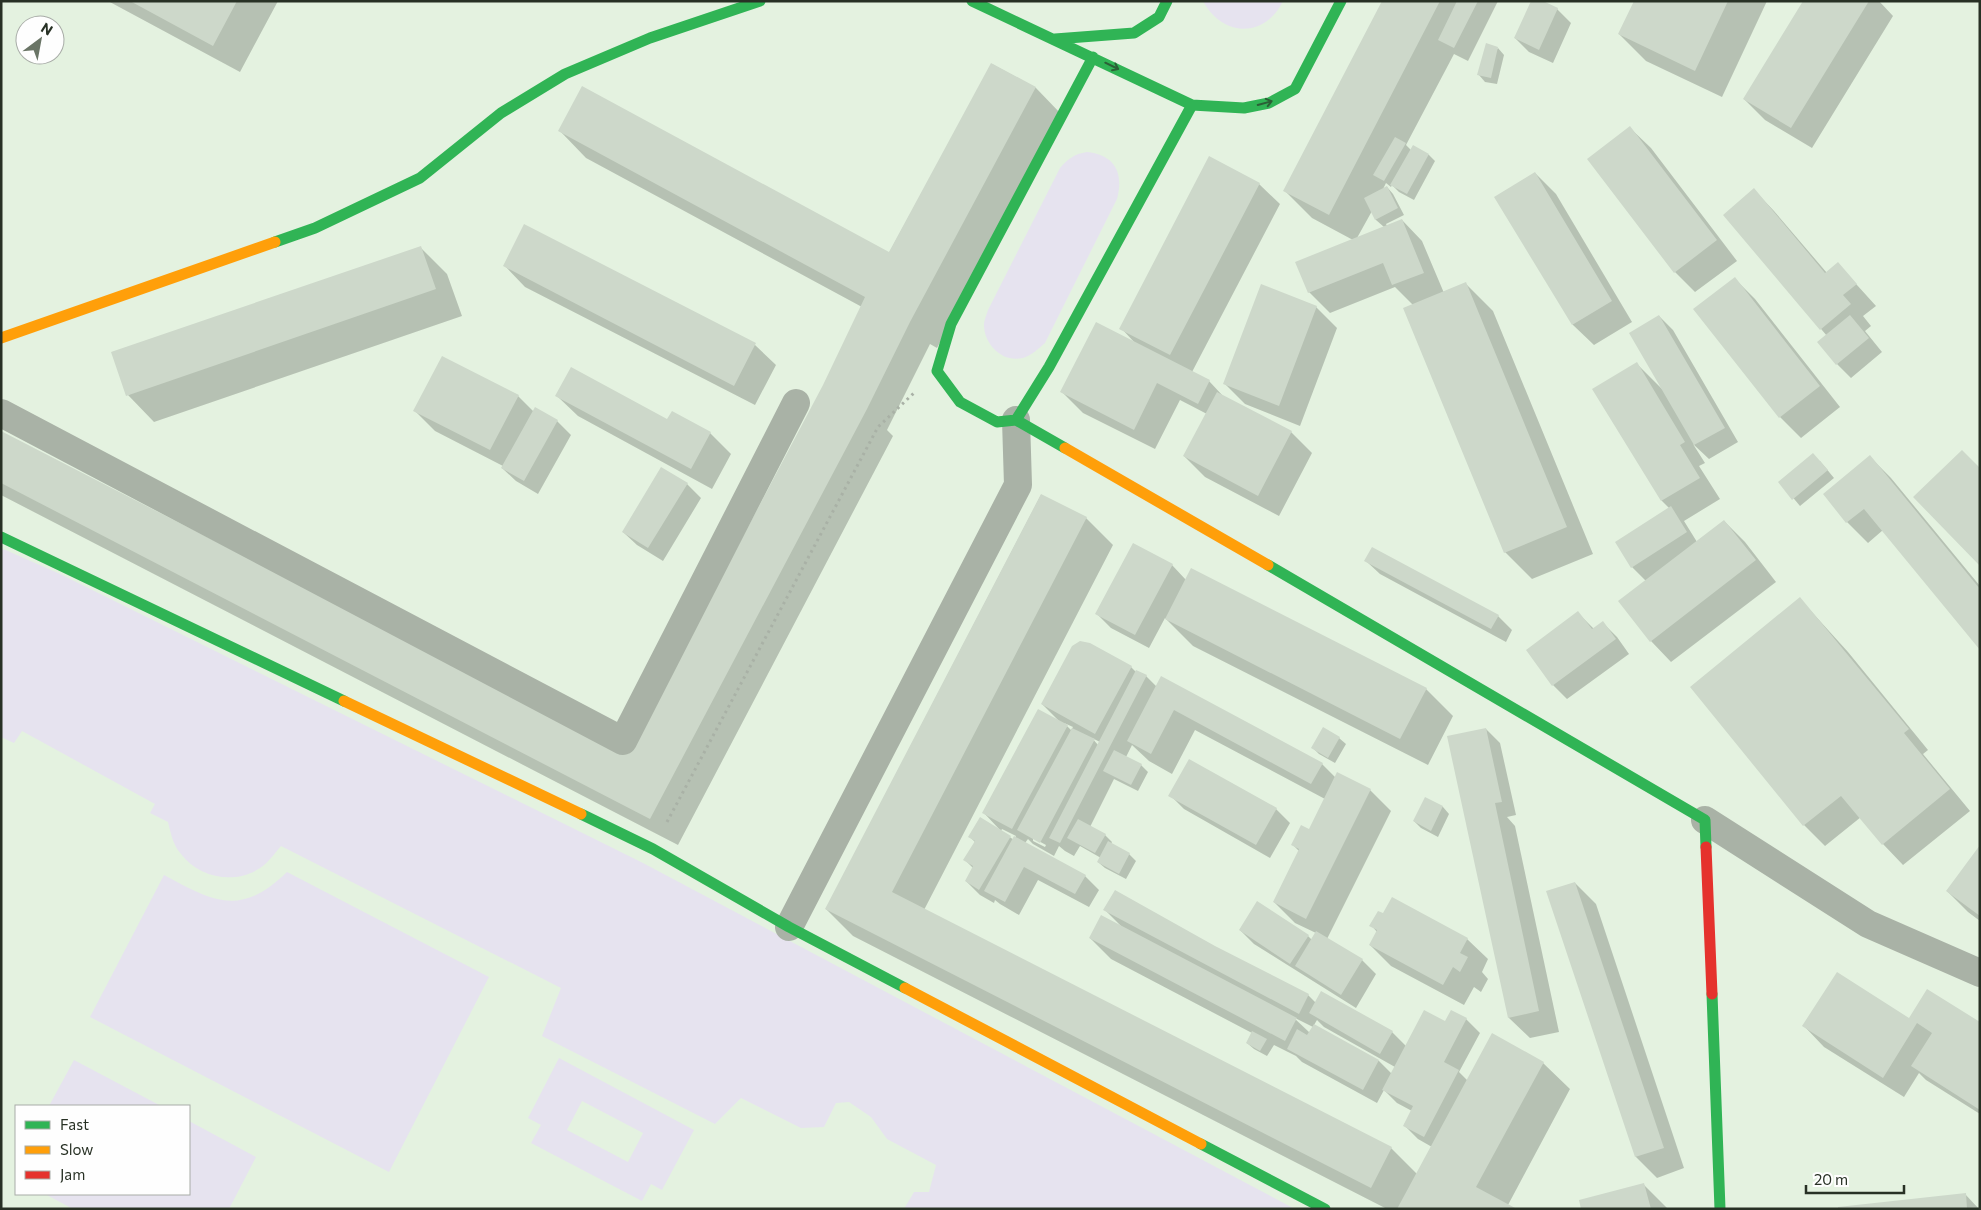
<svg xmlns="http://www.w3.org/2000/svg" width="1981" height="1210" font-family="Commissioner,sans-serif">
<style>
.green{fill:#e6e3ef;fill-rule:evenodd}
.shadow{fill:#0003;fill-rule:evenodd}
.building{fill:#cdd8ca}
.lines{fill:none;stroke-linecap:round;stroke-linejoin:round}
.path{stroke:#a9b1a6;stroke-width:3;stroke-dasharray:2.5 4;stroke-linecap:butt}
.street{stroke:#a9b2a6;stroke-width:28}
.fast{stroke:#30b455;stroke-width:11}
.slow{stroke:#ff9f0a;stroke-width:11}
.jam{stroke:#e5322d;stroke-width:11}
.oneway{stroke:#2b5f36}
</style>
<rect width="100%" height="100%" fill="#e4f2e0"/>
<!-- green -->
<path class="green" d="M1203 1H1283C1265 39 1222 37 1203 1Z
M1087 152C1115 155 1124 173 1117 199L1045 343C1038 349 1032 355 1023 358 1002 363 984 344 984 325 984 320 987 314 988 310L1060 168C1068 159 1074 154 1087 152Z
M1 548 60 574 643 863 1295 1209H904L914 1192H929L936 1165 887 1139 871 1117 849 1102 836 1103 824 1127 801 1128 741 1098 715 1124 542 1036 561 988 281 846C274 854 269 862 260 868 235 885 199 878 181 854 173 845 171 834 168 822L150 813 155 804 22 731 14 743 1 737Z
M287 872 489 977 389 1172 90 1017 164 875C214 902 241 917 287 872Z
M559 1058 694 1130 662 1190 651 1184 642 1201 531 1143 541 1125 528 1118ZM582 1101 643 1133 628 1162 567 1130Z
M74 1060 161 1106H49Z
M189 1121 256 1157 229 1209H73L45 1194H189Z"/>
<!-- shadow -->
<path class="shadow" d="M108 1H278L240 72Z
M1384 1H1498L1468 61 1454 54 1406 145 1411 150 1429 155 1435 161 1414 200 1399 192 1392 185 1391 187 1386 183 1383 189 1387 187 1393 194 1404 215 1386 224 1387 226 1402 220 1422 241 1444 293 1466 284 1493 311 1593 554 1532 579 1505 552 1413 305 1395 287 1330 313 1309 292 1353 240 1312 218 1285 191ZM1372 211 1376 220 1384 227 1357 238Z
M1635 1H1767L1722 97 1646 61 1619 34Z
M1804 1H1879L1893 16 1812 148 1765 120 1744 99Z
M1557 9 1571 23 1553 63 1529 52 1515 38Z
M1498 48 1504 55 1497 84 1485 82 1479 75Z
M992 64 1036 88 1062 115 937 348 930 344 887 430 893 436 678 845 1 495V432L628 756 824 385 862 307 586 158 560 131 889 253Z
M1630 128 1651 148 1737 261 1695 292 1675 272Z
M1535 173 1556 194 1632 322 1594 345 1573 325 1496 197Z
M1259 184 1280 204 1192 372 1209 381 1223 396 1291 432 1312 453 1279 516 1205 477 1184 456 1207 414 1180 400 1155 449 1083 413 1062 392 1135 343 1121 328Z
M1754 190 1774 211 1827 273 1838 264 1876 306 1863 316 1871 326 1865 331 1882 352 1851 378 1837 364 1827 336 1725 215Z
M420 247 447 274 462 316 154 422 128 395Z
M505 266 755 345 776 365 755 405 525 287Z
M1734 278 1755 299 1840 407 1801 438 1780 417Z
M1316 307 1337 328 1300 426 1245 404 1224 383Z
M1659 316 1673 330 1738 442 1709 459 1693 444 1705 463 1699 466 1720 499 1684 521 1697 542 1724 521 1745 542 1776 582 1671 662 1651 641 1620 602 1646 581 1632 567 1670 509 1662 501 1594 390 1637 364 1662 389Z
M518 396 534 412 535 409 557 421 571 435 538 494 516 481 502 468 503 466 435 431 415 411Z
M557 396 668 421 673 413 710 433 731 454 712 489 578 416Z
M1870 457 1891 478 1980 586V648L1883 530 1868 543 1847 522 1825 494Z
M1820 461 1834 478 1800 506 1780 482Z
M687 484 701 498 663 561 637 545 623 532Z
M1041 495 1086 518 1113 545 924 910 1391 1148 1417 1174 1432 1147 1418 1139 1404 1125 1412 1111 1397 1103 1384 1090 1377 1103 1302 1062 1296 1056 1274 1045 1267 1056 1254 1049 1247 1043 1252 1033 1111 959 1090 938 1122 927 1105 910 1214 947 1308 995 1316 1003 1392 1032 1406 1046 1445 1023 1466 1019 1480 1033 1459 1072 1468 1081 1543 1063 1570 1089 1508 1205 1514 1209H1387L853 936 826 909ZM1293 1017 1313 1027 1310 1033ZM1317 1020 1324 1027 1395 1067 1392 1074 1379 1061 1314 1025Z
M1366 561 1498 616 1512 630 1506 642 1380 574Z
M1172 565 1186 580 1426 689 1453 716 1428 765 1193 646 1165 618 1149 648 1111 628 1097 614Z
M1800 599 1848 652 1928 750 1923 754 1970 811 1903 865 1883 844 1861 817 1825 846 1804 825 1691 687Z
M1578 613 1594 629 1603 623 1617 637 1629 654 1567 699 1553 685Z
M1131 667 1136 672 1146 676 1157 687 1322 764 1336 778 1370 790 1391 811 1327 939 1362 960 1376 974 1356 1008 1254 944 1240 930 1308 936 1312 940 1316 933 1295 923 1274 902 1299 851 1293 845 1309 831 1325 799 1195 730 1172 774 1149 761 1132 745 1126 757 1141 765 1148 772 1138 791 1114 779 1090 827 1105 835 1112 842 1111 844 1129 854 1136 861 1126 879 1105 868 1098 862 1101 858 1080 846 1074 856 1065 851 1059 846 1054 856 1033 844 1028 839 1025 843 1085 876 1099 890 1089 907 1038 880 1019 915 1000 904 995 900 994 903 980 895 966 881 973 868 965 860 975 842 970 837 1000 830 983 812 1059 721 1042 704ZM1064 723 1073 727 1071 730ZM1092 738 1100 742 1098 745ZM1002 829 1016 836 1014 840 1001 831ZM1033 838 1046 845 1045 847 1033 841Z
M1486 729 1500 743 1516 815 1507 817 1515 826 1559 1032 1530 1038 1509 1018Z
M1339 738 1346 744 1335 763 1319 754 1313 748Z
M1170 795 1276 809 1290 823 1270 858 1184 809Z
M1426 799 1443 807 1449 814 1438 837 1421 828 1414 821Z
M1980 847V921L1968 912 1947 891Z
M1575 883 1596 904 1684 1168 1657 1178 1636 1157 1548 892Z
M1371 925 1467 939 1488 959 1482 972 1488 979 1481 992 1474 987 1464 1005 1391 966 1370 945 1377 932Z
M1909 1020 1980 1024V1114L1926 1080 1919 1073 1904 1097 1824 1047 1804 1026Z
M1644 1185 1668 1209H1582Z
M1965 1194 1979 1209H1837Z"/>
<!-- building -->
<path class="building" d="M130 1H237L213 46Z
M1382 1H1440L1329 215 1283 191Z
M1457 1H1478L1454 48 1438 40Z
M1531 1H1543L1558 8 1539 50 1514 38Z
M1634 1H1728L1695 71 1618 34Z
M1803 1H1869L1791 128 1743 99Z
M1486 43 1498 47 1491 78 1477 75Z
M991 63 1036 87 910 322 867 409 650 819 1 483V431L628 754 823 385 865 297 558 131 582 86 889 252Z
M1630 126 1717 240 1674 273 1587 159Z
M1395 137 1406 143 1384 181 1373 175Z
M1413 145 1429 154 1407 194 1390 185Z
M1209 156 1260 183 1170 355 1119 329Z
M1535 172 1612 301 1572 325 1494 197Z
M1387 186 1398 208 1375 220 1364 198Z
M1754 188 1825 273 1838 262 1857 284 1843 295 1851 304 1820 330 1723 215Z
M1402 219 1424 273 1392 285 1383 263 1308 293 1295 262Z
M524 224 756 343 734 386 503 266Z
M421 246 436 289 126 396 111 352Z
M1735 277 1820 386 1779 418 1693 309Z
M1466 282 1567 527 1504 553 1403 308Z
M1261 284 1317 306 1279 406 1223 384Z
M1659 315 1725 428 1694 445 1629 333Z
M1850 315 1869 338 1836 365 1817 342Z
M1096 322 1210 380 1198 404 1157 383 1134 430 1060 392Z
M442 356 519 395 490 450 413 411Z
M1637 362 1685 442 1680 445 1700 478 1661 501 1592 389Z
M571 367 667 419 672 411 711 432 691 469 555 396Z
M1217 392 1292 431 1258 496 1183 456Z
M535 407 558 420 524 481 501 468Z
M1962 450 1980 468V566L1913 497Z
M1813 453 1828 470 1792 500 1778 482Z
M1870 455 1980 589V650L1864 509 1846 523 1823 494Z
M661 467 688 483 648 548 622 532Z
M1041 494 1087 517 892 892 1392 1147 1371 1188 825 909Z
M1671 506 1687 532 1631 568 1615 542Z
M1724 520 1756 560 1650 642 1618 601Z
M1133 543 1173 564 1135 635 1095 614Z
M1372 547 1499 615 1491 629 1364 561Z
M1191 568 1427 688 1400 739 1165 619Z
M1800 597 1909 729 1904 733 1950 789 1882 845 1841 796 1803 826 1690 687Z
M1578 611 1592 629 1603 621 1616 639 1552 686 1526 650Z
M1080 641 1090 643 1132 666 1095 734 1041 704 1072 646Z
M1136 670 1147 675 1060 843 1049 838Z
M1161 676 1323 763 1311 784 1174 710 1151 754 1127 741Z
M1038 709 1068 725 1012 829 982 813Z
M1323 727 1340 737 1328 758 1311 748Z
M1072 728 1095 739 1040 843 1017 830Z
M1486 728 1502 802 1495 803 1539 1011 1508 1018 1447 736Z
M1114 750 1142 764 1131 785 1103 771Z
M1189 759 1277 808 1256 845 1168 796Z
M1337 772 1371 789 1306 919 1273 902 1299 849 1291 845 1301 825 1309 829Z
M1425 797 1443 806 1431 831 1413 821Z
M980 817 1011 836 979 890 965 881 973 866 963 860 975 841 968 837Z
M1078 819 1106 834 1095 853 1067 838Z
M1014 836 1086 875 1075 894 1024 867 1005 902 984 891Z
M1108 841 1130 853 1119 874 1097 862Z
M1980 845V916L1946 891Z
M1575 882 1664 1148 1635 1157 1546 891Z
M1115 890 1215 946 1309 994 1299 1014 1103 910Z
M1392 897 1468 938 1460 953 1468 957 1460 972 1453 967 1443 985 1369 945 1377 930 1369 926 1378 911 1383 913Z
M1257 901 1309 935 1290 964 1239 930Z
M1101 915 1297 1018 1285 1041 1089 938Z
M1316 931 1363 959 1341 995 1295 966Z
M1837 972 1909 1018 1927 989 1980 1022V1110L1911 1066 1932 1033 1917 1023 1883 1078 1802 1026Z
M1321 991 1393 1031 1380 1054 1309 1013Z
M1424 1010 1445 1021 1451 1010 1467 1018 1444 1062 1459 1070 1424 1137 1403 1126 1413 1106 1382 1090Z
M1314 1024 1379 1060 1363 1090 1287 1049 1297 1029 1307 1035Z
M1252 1031 1267 1039 1260 1051 1246 1043Z
M1492 1033 1544 1062 1476 1187 1517 1209H1397Z
M1644 1183 1651 1209H1581L1579 1200Z
M1966 1193 1967 1209H1838V1207Z"/>
<g class="lines">
<!-- path -->
<path class="path" d="M667 822 878 427 915 392"/>
<!-- street -->
<path class="street" d="M1 413 623 741 796 403
M1705 820 1868 924 1980 973
M789 927 1018 485 1016 420"/>
<!-- fast -->
<path class="fast" d="M972 1 1192 105 1244 108 1269 103 1295 89 1341 1
M1055 39 1134 33 1159 17 1167 1
M275 242 315 228 420 178 501 113 565 74 650 38 760 1
M1016 420 1049 367 1192 105
M1065 448 1016 420 997 422 960 402 937 371 951 324 1093 57
M1 537 344 701
M1268 565 1705 820 1706 847
M581 814 653 849 789 927 905 988
M1712 994 1720 1209
M1201 1144 1325 1209"/>
<!-- slow -->
<path class="slow" d="M1 338 275 242
M1065 448 1268 565
M344 701 581 814
M905 988 1201 1144"/>
<!-- jam -->
<path class="jam" d="M1706 847 1712 994"/>
</g>
<!-- one-way arrows -->
<defs><path id="oneway-shaft" d="M-6 0H5M1.5-3L5.5 0L1.5 3" fill="none" stroke-width="1.6" stroke-linecap="round" stroke-linejoin="round" transform="scale(1.25)"/></defs>
<g class="oneway">
<use href="#oneway-shaft" transform="translate(1112 66) rotate(26)"/>
<use href="#oneway-shaft" transform="translate(1265 103) rotate(-15)"/>
</g>
<!-- border -->
<rect width="1981" height="1210" fill="none" stroke="#283125" stroke-width="5"/>
<!-- legend -->
<rect x="15" y="1105" width="175" height="90" fill="#fefefe" stroke="#a8aca7"/>
<rect x="25" y="1121" width="25" height="8" fill="#30b455" stroke="#a8aca7"/>
<text x="60" y="1130" font-size="15" fill="#283125">Fast</text>
<rect x="25" y="1146" width="25" height="8" fill="#ff9f0a" stroke="#a8aca7"/>
<text x="60" y="1155" font-size="15" fill="#283125">Slow</text>
<rect x="25" y="1171" width="25" height="8" fill="#e5322d" stroke="#a8aca7"/>
<text x="60" y="1180" font-size="15" fill="#283125">Jam</text>
<!-- north arrow -->
<g transform="translate(40 40) rotate(32)"><circle r="24" fill="#fefefe" stroke="#a8aca7"/>
<path d="M0-4L9 19L0 12L-9 19Z" fill="#6a7566"/>
<text y="-8" font-size="14" font-weight="bold" text-anchor="middle" fill="#283125">N</text>
</g>
<!-- scale -->
<path d="M1806 1185v8h98v-8" fill="none" stroke="#283125" stroke-width="2.5"/>
<text x="1814" y="1185" font-size="15" fill="#283125" stroke="#fefefe" stroke-width="4" paint-order="stroke">20 m</text>
</svg>
